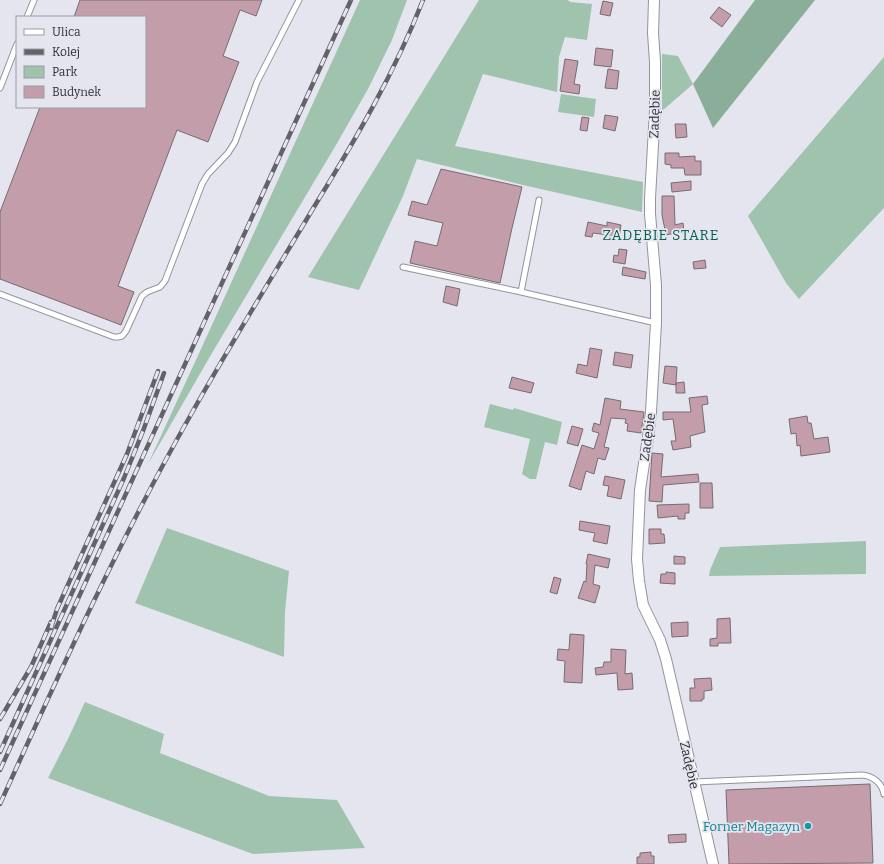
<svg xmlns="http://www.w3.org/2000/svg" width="884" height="864" font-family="Bitter,serif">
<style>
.green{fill:#9fc3ad}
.forest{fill:#8bae98}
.building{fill:#c49daa;stroke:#766c70}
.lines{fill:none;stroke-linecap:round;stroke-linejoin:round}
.lane-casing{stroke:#94949d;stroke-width:7}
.street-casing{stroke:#94949d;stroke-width:12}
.lane{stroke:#fff;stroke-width:5}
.street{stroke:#fff;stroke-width:10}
.rail-casing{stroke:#626268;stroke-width:4.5}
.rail{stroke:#e5e5ef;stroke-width:3;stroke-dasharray:9;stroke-linecap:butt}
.culture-dot{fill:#0f9aa8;stroke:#e5e5ef;stroke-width:1.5}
.labels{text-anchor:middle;stroke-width:3.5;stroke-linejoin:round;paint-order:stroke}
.street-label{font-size:13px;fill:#2e2e32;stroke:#e5e5ef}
.culture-label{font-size:13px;fill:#0d838f;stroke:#e5e5ef;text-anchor:end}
.neighbourhood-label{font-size:14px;letter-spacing:1px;fill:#046051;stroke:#e5e5ef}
</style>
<rect width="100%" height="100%" fill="#e5e5ef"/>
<!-- green -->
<path class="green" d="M360 0H407L392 40 368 89 336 145 212 353 148 464 201 349Z
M479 0H567L571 2 592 4 587 40 565 37 559 57 557 92 483 74 455 146 643 182 642 212 523 185 417 159 403 196 359 290 308 277Z
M662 54 678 56 693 84 662 111Z
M884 57V208L799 299 786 283 748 216Z
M561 94 596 99 594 117 558 112Z
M490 404 513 410 514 408 562 422 557 445 545 442 536 479H530L522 474 530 439 484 427Z
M167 528 289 571 285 612 284 657 135 603Z
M866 541V574L709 576 710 570 720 547Z
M85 702 164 734 160 753 269 796 337 800 365 848 253 854 48 778 68 739Z"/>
<!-- forest -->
<path class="forest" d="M755 0H815L713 128 693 84Z"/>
<!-- building -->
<path class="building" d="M80 0H262L256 16 240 10 223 56 239 62 208 142 177 130 118 286 134 292 121 325 0 279V212L40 107H145V17H74Z
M603 1 613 3 610 16 600 14Z
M719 7 731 15 722 27 710 18Z
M596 48 613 50 611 67 594 65Z
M565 59 578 61 574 84 580 85 579 94 560 91Z
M608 69 619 71 617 89 605 88Z
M605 115 618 117 615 131 603 128Z
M582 117 589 118 587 131 580 130Z
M675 124H686L687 137 676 138Z
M665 153H679V157L695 156V161H701V175H685L684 168H671V165L665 164Z
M441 169 522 187 512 228 500 283 410 263 415 241 437 246 443 223 408 215 412 201 427 205Z
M691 181V190L672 192 671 183Z
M662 196H674L675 225 683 223 684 231 666 235 662 215Z
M588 222 607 226V222L621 225 619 238 609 237V235L593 233 592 237 585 236Z
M619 249 627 250 625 264 613 262 614 255 618 256Z
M705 260 706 268 694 269 693 262Z
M623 267 646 272 645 279 622 275Z
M446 286 460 289 457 306 443 302Z
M590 348 602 350 597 378 576 373 578 364 587 366Z
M615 352 633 355 631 368 613 365Z
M665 366 677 367 676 383 684 382 685 393H676V383V385L663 383Z
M512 377 534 383 531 393 509 388Z
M707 396 708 404 702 405 705 432 690 436 691 447 673 450 671 441H676L673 419 663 420V412H691L689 398Z
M605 398 621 401 620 409 644 412 641 433 627 431 628 424 625 423 626 419 611 418 604 447 609 448 605 460 598 458 594 474 586 471 581 490 569 486 582 445 594 449 599 433 592 431 594 423 600 425Z
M807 416 808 423H811L814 439 828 437 830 452 801 456 800 445 797 446 796 433 791 434 789 419Z
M572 426 583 429 578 446 567 443Z
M652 453 663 454 661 477 698 474 699 482 663 485 662 502 649 501Z
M605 476 625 480 621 499 607 496 609 486 603 485Z
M700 483H712L713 508H700Z
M689 504V513H685V519H678V516L658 518 657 505Z
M580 521 610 526 607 544 593 541 595 533 579 530Z
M649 529H661V534H664L665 543 649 544Z
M588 554 610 559 608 568 595 565 593 584 600 586 595 603 578 598 584 581 586 582 587 564H586Z
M674 556 685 557V564H674Z
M666 572 675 573V584L660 583 661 574H666Z
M554 577 561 579 557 594 550 592Z
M730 618 731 643H718V646H710V639L717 638V619Z
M688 622V636L672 637 671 623Z
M570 634 584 635 582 683 564 682 565 661 557 660 558 649 569 650Z
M611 649 626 650 625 674 632 673 633 689 618 690 617 673 596 675 595 668 603 667 604 662H611Z
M711 678 712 690 704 691V699H702V701H690V688H695L694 679Z
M870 784 873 863 729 864 726 790Z
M686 834V842L669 843 668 835Z
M651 852V856H654V864H637V857H640V853Z"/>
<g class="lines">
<!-- lane casing -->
<g class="lane-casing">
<path id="lane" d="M27 17 34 0
M0 88 17 44
M403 267 521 292 656 323
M521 292 539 200
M0 294 114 337H118L122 336 126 331 142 296 147 292 160 287 165 281 202 184 208 174 228 153 235 142 257 82 299 0
M694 782 862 775C873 776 882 783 884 794"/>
</g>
<!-- street casing -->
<g class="street-casing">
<path id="street" d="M654 0 653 33 655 62V110L650 198V214L656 285V323L651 412 648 437 640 490 637 559 639 581 643 605 660 640 666 659 713 864"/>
</g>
<!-- lane -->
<use href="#lane" class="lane"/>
<!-- street -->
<use href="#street" class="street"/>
<!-- rail casing -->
<g class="rail-casing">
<path id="rail" d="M51 628 57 609 127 454 158 371
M0 719 31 667 51 622
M0 752 124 478 143 431 164 373
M0 770 351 0
M0 804C59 674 118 543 189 418 230 345 274 274 317 202 357 137 395 72 423 0"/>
</g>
<!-- rail -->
<use href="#rail" class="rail"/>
</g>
<!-- markers -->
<circle class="culture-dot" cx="808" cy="826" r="4"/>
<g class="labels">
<!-- street labels -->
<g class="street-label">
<text transform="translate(654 114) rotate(-88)" y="5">Zadębie</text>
<text transform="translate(647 437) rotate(-82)" y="5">Zadębie</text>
<text transform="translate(690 765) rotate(77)" y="5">Zadębie</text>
</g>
<!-- culture labels -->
<g class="culture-label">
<text x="800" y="831">Forner Magazyn</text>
</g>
<!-- neighbourhood labels -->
<g class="neighbourhood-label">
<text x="661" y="240">ZADĘBIE STARE</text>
</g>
</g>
<!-- legend -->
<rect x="16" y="16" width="130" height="92" fill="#e5e5ef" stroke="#9c9ca3"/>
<rect x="24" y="29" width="20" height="6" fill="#ffffff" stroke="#9c9ca3"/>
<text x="52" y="36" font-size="12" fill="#2e2e32">Ulica</text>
<rect x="24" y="49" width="20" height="6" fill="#626268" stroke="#9c9ca3"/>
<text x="52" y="56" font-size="12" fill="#2e2e32">Kolej</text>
<rect x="24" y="66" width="20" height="12" fill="#9fc3ad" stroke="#9c9ca3"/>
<text x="52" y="76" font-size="12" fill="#2e2e32">Park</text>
<rect x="24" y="86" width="20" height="12" fill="#c49daa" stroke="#9c9ca3"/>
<text x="52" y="96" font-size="12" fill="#2e2e32">Budynek</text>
</svg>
